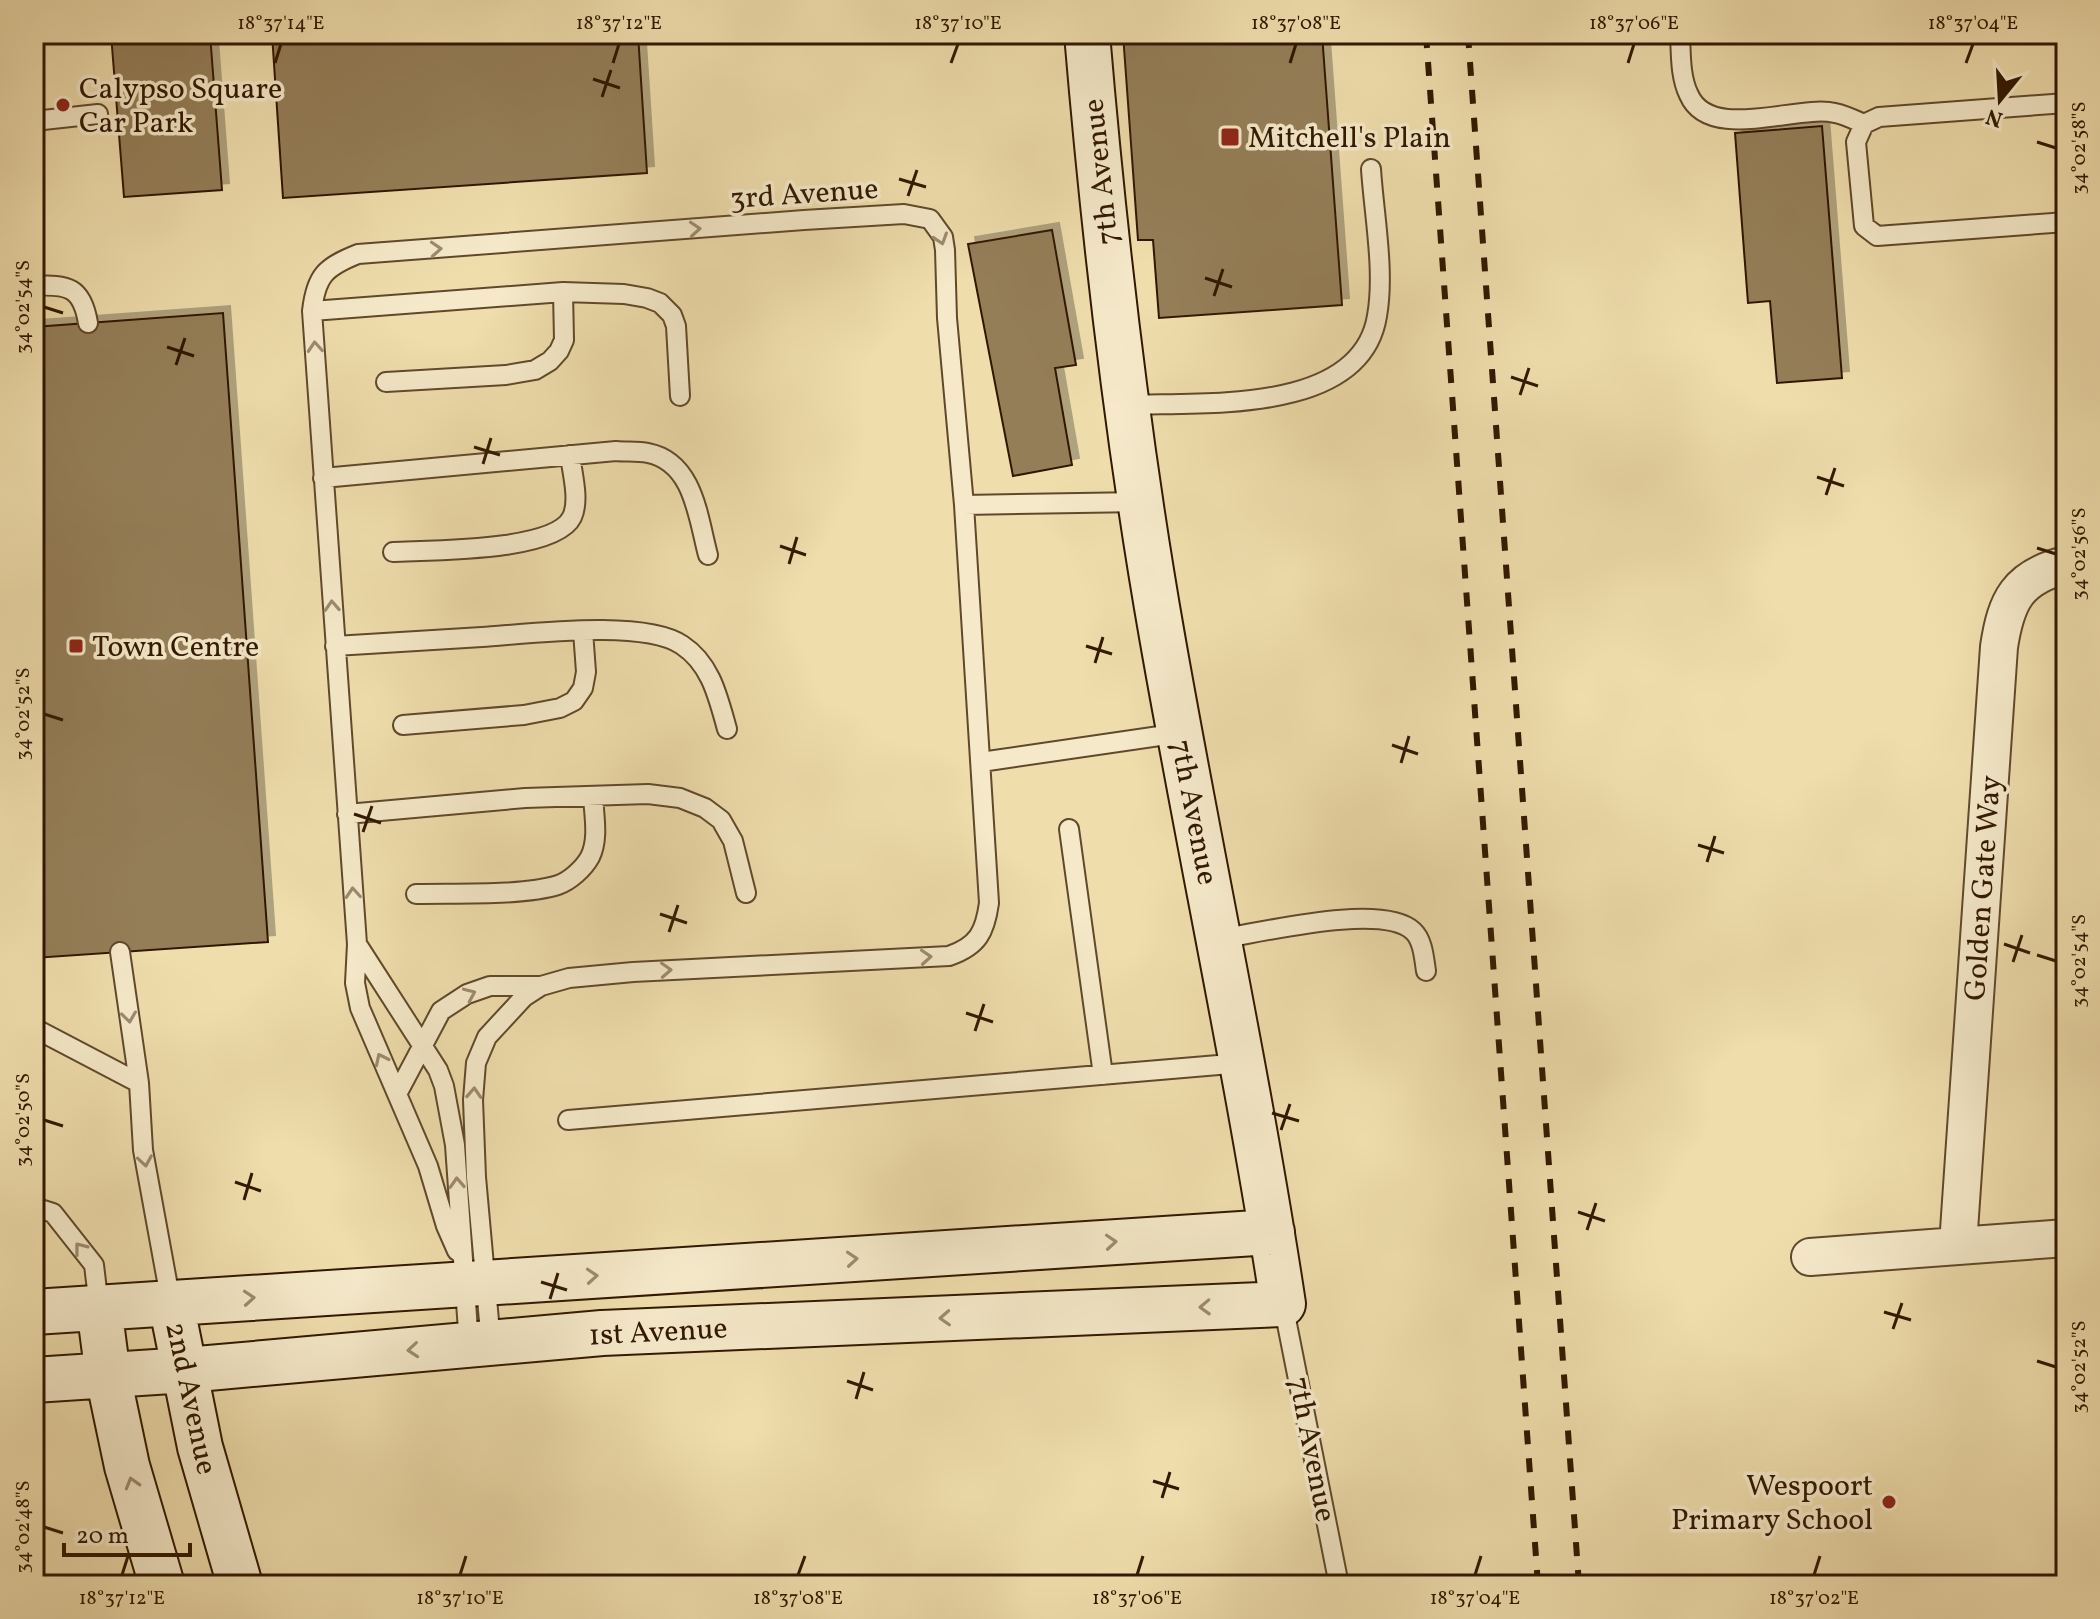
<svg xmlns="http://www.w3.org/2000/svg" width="2100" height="1619" font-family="Vollkorn,serif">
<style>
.building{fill:#947e59;stroke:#311800;stroke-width:2;filter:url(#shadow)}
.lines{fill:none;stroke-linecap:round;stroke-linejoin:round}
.lane-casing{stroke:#60492b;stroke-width:22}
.street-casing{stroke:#60492b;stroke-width:40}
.secondary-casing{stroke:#311800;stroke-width:48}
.lane{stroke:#f5e9c9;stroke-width:18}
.street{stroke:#f5e9c9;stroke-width:36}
.secondary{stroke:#f5e9c9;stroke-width:44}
.rail{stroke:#311800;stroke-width:6;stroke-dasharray:14 14;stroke-linecap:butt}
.oneway{stroke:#9d8b6f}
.ticks{fill:none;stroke:#311800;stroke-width:3}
.poi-dot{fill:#8f2418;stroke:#f5e9c9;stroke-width:3}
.labels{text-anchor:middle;stroke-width:7;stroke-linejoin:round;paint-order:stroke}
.poi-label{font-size:30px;fill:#311800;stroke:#f5e9c9;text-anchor:start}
.street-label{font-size:30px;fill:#311800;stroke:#f5e9c9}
.neatline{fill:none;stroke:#311800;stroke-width:3}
.ticks-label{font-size:20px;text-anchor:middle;fill:#311800}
</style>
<defs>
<filter id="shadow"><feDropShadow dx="7" dy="-7" stdDeviation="0" flood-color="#0004"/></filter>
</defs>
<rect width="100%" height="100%" fill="#efddac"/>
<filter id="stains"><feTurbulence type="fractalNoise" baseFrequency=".0025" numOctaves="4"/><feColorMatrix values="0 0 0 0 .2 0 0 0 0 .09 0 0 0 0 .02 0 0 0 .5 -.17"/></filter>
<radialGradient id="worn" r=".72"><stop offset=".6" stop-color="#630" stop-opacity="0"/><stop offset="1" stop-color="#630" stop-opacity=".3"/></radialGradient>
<!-- building -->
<path class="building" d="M111 34H210L222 190 124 197Z
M272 34H638L647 173 283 198Z
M1123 34H1322L1342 305 1159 318 1153 240H1138Z
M1822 126 1842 378 1777 383 1770 301 1748 303 1735 133Z
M1052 230 1076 365 1055 368 1072 465 1013 476 968 244Z
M223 313 268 942 34 958V327Z"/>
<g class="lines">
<!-- lane casing -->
<g class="lane-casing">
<path id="lane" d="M1680 34C1681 54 1680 77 1689 95 1710 143 1798 104 1835 113 1845 115 1855 120 1864 124
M2066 103 1879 117 1864 124 1856 142 1864 226 1877 236 2066 222
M34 121 98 114
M34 286C68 284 82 287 88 323
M312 311 563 292 624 294 647 298 660 303 672 315 676 326 680 396
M386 382 506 375 535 370 550 361 559 351 564 340 563 292
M1128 405C1203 402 1361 415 1377 316 1385 271 1374 215 1371 169
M323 478 616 451C626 452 638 451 648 453 694 462 698 518 708 555
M964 505 1141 502
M393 552C431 550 555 552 572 517 580 500 572 473 570 455
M335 646C384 643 433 640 482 637 528 634 644 619 682 645 711 664 718 697 727 729
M403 725 524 715 560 708 574 701 583 688 586 672 583 631
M981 762 1180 733
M347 814 525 798 648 794 680 798 705 808 721 820 733 841 746 893
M1069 829 1103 1075
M416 894C455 893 523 896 558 885 570 881 584 868 590 857 599 839 594 816 593 796
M1219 939C1260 933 1382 902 1413 931 1423 940 1424 958 1426 971
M357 944 355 983 360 1008 428 1166 446 1226 457 1251
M120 952 139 1083 143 1150 171 1303
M34 1028 139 1083
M397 1094 441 1011 467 994 490 986H541
M568 1120 1242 1063
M34 1207 53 1213 94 1265 99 1307
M1283 1304 1339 1585
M469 1345 455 1145 444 1086 438 1070 357 944 312 311C316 276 325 267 358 254L804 220 904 214 930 219 943 237 945 250 947 318 964 505 989 903C985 932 978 946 949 956L633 972 569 978 541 986 524 997 487 1037 476 1063 473 1100 476 1177 491 1343"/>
</g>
<!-- street casing -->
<g class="street-casing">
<path id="street" d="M1958 1245 1999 647C2006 601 2017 577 2066 565
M1810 1257 2066 1238"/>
</g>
<!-- secondary casing -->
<g class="secondary-casing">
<path id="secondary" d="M171 1303 200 1447 240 1585
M99 1307 108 1376 127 1466 162 1585
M34 1312 1272 1232
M34 1380 186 1370 602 1333 1283 1304C1249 1080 1201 859 1162 636 1127 437 1104 235 1087 34"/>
</g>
<!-- lane -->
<use href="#lane" class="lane"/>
<!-- street -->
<use href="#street" class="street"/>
<!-- secondary -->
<use href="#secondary" class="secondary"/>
<!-- rail -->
<path class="rail" d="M1426 34 1538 1585
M1468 34 1579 1585"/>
</g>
<!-- one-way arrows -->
<defs><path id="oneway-chevron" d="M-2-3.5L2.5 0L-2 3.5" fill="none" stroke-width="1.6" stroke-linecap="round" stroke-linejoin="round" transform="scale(2)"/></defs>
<g class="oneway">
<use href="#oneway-chevron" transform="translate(695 229) rotate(-4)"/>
<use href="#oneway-chevron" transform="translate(941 239) rotate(72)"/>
<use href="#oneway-chevron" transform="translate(436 249) rotate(-4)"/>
<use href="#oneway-chevron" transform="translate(315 347) rotate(-94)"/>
<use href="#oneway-chevron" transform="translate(332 606) rotate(-93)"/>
<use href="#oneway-chevron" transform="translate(353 893) rotate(-94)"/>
<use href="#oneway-chevron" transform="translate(926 957) rotate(-4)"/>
<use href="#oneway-chevron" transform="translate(666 970) rotate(-3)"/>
<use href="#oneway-chevron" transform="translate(470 994) rotate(-24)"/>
<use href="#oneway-chevron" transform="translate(129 1017) rotate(82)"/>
<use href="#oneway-chevron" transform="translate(381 1059) rotate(-116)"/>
<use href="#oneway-chevron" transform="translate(474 1093) rotate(-87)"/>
<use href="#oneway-chevron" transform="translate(145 1161) rotate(81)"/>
<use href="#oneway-chevron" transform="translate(457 1183) rotate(-93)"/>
<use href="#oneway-chevron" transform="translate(1111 1242) rotate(-4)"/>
<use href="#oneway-chevron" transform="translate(80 1248) rotate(-128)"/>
<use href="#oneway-chevron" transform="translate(852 1259) rotate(-4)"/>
<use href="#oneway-chevron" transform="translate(592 1276) rotate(-4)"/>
<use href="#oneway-chevron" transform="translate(249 1298) rotate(-4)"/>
<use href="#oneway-chevron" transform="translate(1205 1307) rotate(178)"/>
<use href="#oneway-chevron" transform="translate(945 1318) rotate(177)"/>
<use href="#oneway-chevron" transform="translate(413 1350) rotate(175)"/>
<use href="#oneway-chevron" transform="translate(132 1483) rotate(-106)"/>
</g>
<!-- ticks -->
<path class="ticks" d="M275 63 281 44M613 63 619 44M951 63 958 44M1290 63 1296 44M1628 63 1634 44M1966 63 1973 44M593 79 620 88M602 97 611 70M2037 142 2056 148M899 179 926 187M908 196 917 170M1205 278 1232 287M1214 296 1223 269M44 307 63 313M167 347 194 356M176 365 185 338M1511 377 1538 386M1520 395 1529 368M474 447 500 455M483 464 491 438M1817 477 1844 486M1826 495 1835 468M780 546 806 555M2037 548 2056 554M789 564 797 537M1086 646 1112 654M1095 663 1103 637M44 714 63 720M1392 745 1418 754M1401 763 1409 736M354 814 381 823M363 832 372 806M1698 845 1724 853M1707 862 1715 836M660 914 687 923M669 932 678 905M2004 944 2030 953M2037 955 2056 961M2013 962 2022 935M966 1013 993 1022M975 1031 984 1004M1272 1113 1299 1121M44 1120 63 1126M1281 1130 1290 1104M235 1182 261 1191M244 1200 252 1173M1578 1212 1605 1221M1587 1230 1596 1203M541 1282 567 1290M550 1299 558 1273M1884 1312 1911 1320M1893 1329 1902 1303M2037 1361 2056 1367M847 1381 873 1390M856 1399 864 1372M1153 1481 1179 1489M1162 1498 1170 1472M44 1527 63 1533M122 1575 128 1556M460 1575 466 1556M798 1575 805 1556M1137 1575 1143 1556M1475 1575 1481 1556M1814 1575 1820 1556"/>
<!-- markers -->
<g class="poi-dot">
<circle cx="63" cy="105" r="8"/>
<rect x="1220" y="127" width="20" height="20" rx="4"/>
<rect x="68" y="638" width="16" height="16" rx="4"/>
<circle cx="1889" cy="1502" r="8"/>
</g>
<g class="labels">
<!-- poi labels -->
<g class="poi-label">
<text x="79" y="98">Calypso Square<tspan x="79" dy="34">Car Park</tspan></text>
<text x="1248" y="147">Mitchell's Plain</text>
<text x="92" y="656">Town Centre</text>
<text x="1873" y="1495" text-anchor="end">Wespoort<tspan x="1873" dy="34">Primary School</tspan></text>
</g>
<!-- street labels -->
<g class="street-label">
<text transform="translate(1100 172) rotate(-96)" y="10">7th Avenue</text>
<text transform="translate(804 193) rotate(-4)" y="10">3rd Avenue</text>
<text transform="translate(1195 812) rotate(79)" y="10">7th Avenue</text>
<text transform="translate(1982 888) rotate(-86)" y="10">Golden Gate Way</text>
<text transform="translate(658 1331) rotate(-3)" y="10">1st Avenue</text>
<text transform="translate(192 1398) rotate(78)" y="10">2nd Avenue</text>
<text transform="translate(1313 1449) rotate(79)" y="10">7th Avenue</text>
</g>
</g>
<!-- margin -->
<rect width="2100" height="1619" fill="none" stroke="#efddac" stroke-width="88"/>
<!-- north arrow -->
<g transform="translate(2000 100) rotate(198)" stroke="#f5e9c9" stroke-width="6" paint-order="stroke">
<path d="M0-6L14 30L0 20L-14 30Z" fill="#311800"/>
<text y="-12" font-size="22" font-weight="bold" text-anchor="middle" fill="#311800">N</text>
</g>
<!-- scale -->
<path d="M64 1543v12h126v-12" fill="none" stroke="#311800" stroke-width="4"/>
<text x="76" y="1543" font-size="24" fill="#311800" stroke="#f5e9c9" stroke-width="6" paint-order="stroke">20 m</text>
<rect x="44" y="44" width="2012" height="1531" class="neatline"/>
<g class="ticks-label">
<text x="281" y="29">18°37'14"E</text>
<text x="619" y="29">18°37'12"E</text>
<text x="958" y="29">18°37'10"E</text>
<text x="1296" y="29">18°37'08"E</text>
<text x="1634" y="29">18°37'06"E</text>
<text x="1973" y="29">18°37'04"E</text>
<text transform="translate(2078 148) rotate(-90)" y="7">34°02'58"S</text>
<text transform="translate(22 307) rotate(-90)" y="7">34°02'54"S</text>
<text transform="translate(2078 554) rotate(-90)" y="7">34°02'56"S</text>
<text transform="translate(22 714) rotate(-90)" y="7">34°02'52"S</text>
<text transform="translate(2078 961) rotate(-90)" y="7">34°02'54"S</text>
<text transform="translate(22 1120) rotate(-90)" y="7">34°02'50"S</text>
<text transform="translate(2078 1367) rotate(-90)" y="7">34°02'52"S</text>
<text transform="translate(22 1527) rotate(-90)" y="7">34°02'48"S</text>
<text x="122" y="1604">18°37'12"E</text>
<text x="460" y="1604">18°37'10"E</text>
<text x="798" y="1604">18°37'08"E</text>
<text x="1137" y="1604">18°37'06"E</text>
<text x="1475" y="1604">18°37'04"E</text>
<text x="1814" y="1604">18°37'02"E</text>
</g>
<rect width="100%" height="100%" filter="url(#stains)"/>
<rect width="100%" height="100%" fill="url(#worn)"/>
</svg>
